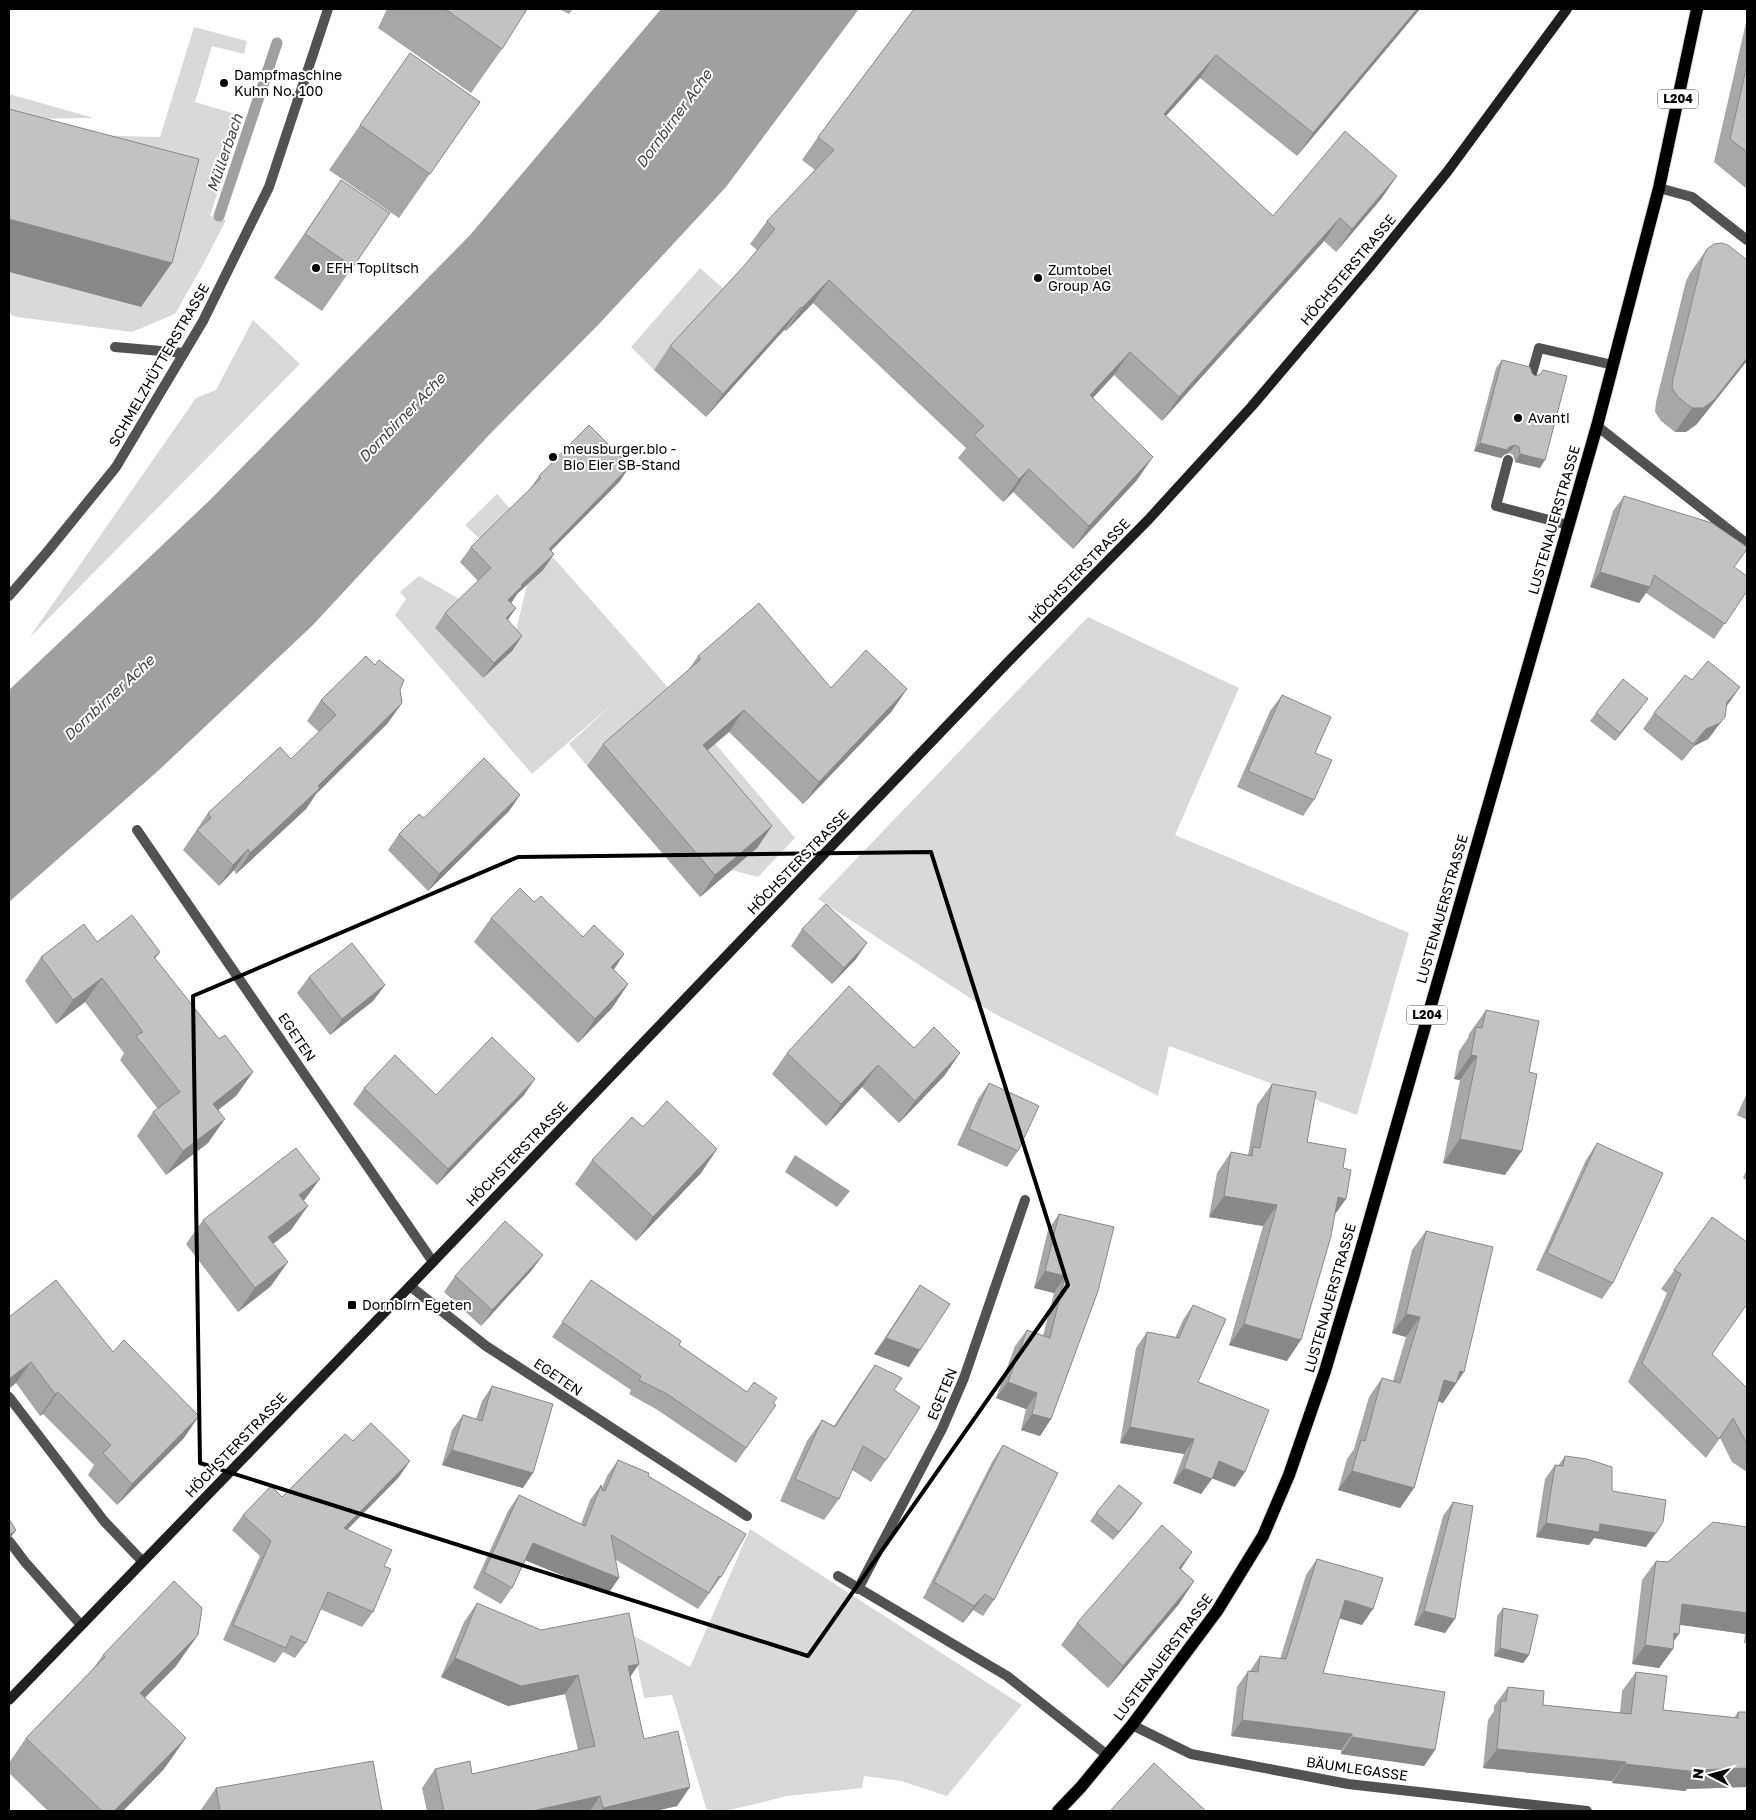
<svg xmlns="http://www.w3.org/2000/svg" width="1756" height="1820" font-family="'Golos Text',sans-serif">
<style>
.green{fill:#d9d9d9}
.water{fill:#a0a0a0}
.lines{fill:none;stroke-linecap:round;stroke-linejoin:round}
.stream{stroke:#a0a0a0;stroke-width:11}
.primary-casing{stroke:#dbdbdb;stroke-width:14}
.service{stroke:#525252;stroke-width:10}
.minor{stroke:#525252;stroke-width:10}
.tertiary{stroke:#525252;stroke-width:10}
.secondary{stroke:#1f1f1f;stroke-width:10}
.primary{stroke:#000;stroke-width:12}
.wall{fill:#a7a7a7}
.shaded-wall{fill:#888}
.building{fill:#c2c2c2;stroke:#888}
.marked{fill:none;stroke:#000;stroke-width:4;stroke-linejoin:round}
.poi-dot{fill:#000;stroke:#fff;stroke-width:2}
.labels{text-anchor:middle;stroke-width:4;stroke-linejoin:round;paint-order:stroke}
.shield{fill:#fff;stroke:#4c4c4c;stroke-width:1}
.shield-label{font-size:12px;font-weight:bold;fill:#000}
.poi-label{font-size:14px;fill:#000;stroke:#fff;text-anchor:start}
.street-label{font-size:14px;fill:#000;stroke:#fff}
.water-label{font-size:15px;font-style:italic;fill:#414141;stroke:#fff}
</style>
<rect width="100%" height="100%" fill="#fff"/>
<!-- green -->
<path class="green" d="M194 27 247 41 244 54 212 46 195 102 242 116 210 216 226 220 205 261 175 314 132 332 17 317 9 314V272L141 307 12 133 160 137Z
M9 94 94 118 9 119Z
M700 268 726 291 654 370 631 347Z
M253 320 300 364 29 638 196 398 216 390Z
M497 494 652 669 795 838 758 877 731 870 757 848 645 717 587 766 569 744 617 700 532 774 395 615 406 599 400 592 419 576 463 601 435 628 483 678 511 651 527 585 543 569 482 541 465 525Z
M1088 617 1239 688 1175 835 1409 933 1357 1115 1169 1046 1158 1096 993 1013 818 899Z
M750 1529 1022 1705 947 1796 901 1781 864 1776 862 1788 787 1796 726 1811H707L672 1695 644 1698 631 1634 690 1667Z"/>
<!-- water -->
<path class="water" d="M661 9H859L726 187 600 323 489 435 313 625 159 770 9 902V690L210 500 471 234Z
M795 1155 850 1191 837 1207 785 1172Z"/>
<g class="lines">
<!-- stream -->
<path class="stream" d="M219 216 277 43"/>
<!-- primary casing -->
<g class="primary-casing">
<path id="primary" d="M1058 1811 1081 1787 1132 1725 1217 1611 1263 1536 1289 1475 1325 1371 1354 1274 1597 426 1659 188 1697 9"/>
</g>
<!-- service -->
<path class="service" d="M115 347 184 353
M1531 377 1539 348 1613 365
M1508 460 1496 506 1568 525
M137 830 433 1262
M9 1397 104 1521 142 1561
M9 1541 25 1562 81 1625"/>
<!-- minor -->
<path class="minor" d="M1659 188 1692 197 1747 240
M1597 426 1747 544
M410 1286 486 1346 747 1516
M838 1576 1007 1676 1107 1755
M858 1589 942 1429 964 1378 1025 1200
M1132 1725 1191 1754 1348 1784 1587 1811"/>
<!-- tertiary -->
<path class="tertiary" d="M9 596 47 552 116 467 203 321 269 187 328 9"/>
<!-- secondary -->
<path class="secondary" d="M9 1700 410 1286 1007 663 1149 519 1252 406 1369 268 1447 172 1567 9"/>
<!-- primary -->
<use href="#primary" class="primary"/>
</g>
<!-- wall -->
<path class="wall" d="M387 9H527L502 49 471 93 378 28Z
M559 9H573L569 14Z
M914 9H1420L1297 156 1200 78 1166 116 1273 216 1397 176 1381 199 1336 252 1324 241 1162 421 1114 375 1093 398 1137 480 1073 549 1013 492 1003 502 958 458 966 448 813 303 786 331 784 330 706 417 654 370 670 346 743 267 757 250 750 244 767 221 815 170 802 160 818 137Z
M1747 18V189L1714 162Z
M410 53 480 102 399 218 329 170Z
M341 180 390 213 322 311 274 278Z
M1707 249 1697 424 1686 432H1675L1661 421 1655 412 1656 402 1686 281 1690 273Z
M1502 360 1540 468 1515 462 1513 455 1509 453 1504 455 1501 458 1474 451 1496 368Z
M539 476 620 481 551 551 554 554 543 570 517 594 511 603 516 608 507 620 522 636 512 651 483 678 435 628 445 613 478 581 460 562 471 547 530 489Z
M1624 496 1734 568 1747 591 1714 639 1646 593 1639 603 1590 587 1613 511Z
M698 656 831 688 892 711 803 804 729 732 707 750 772 826 757 848 700 897 587 766 603 744 687 672Z
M400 690 402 703 387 724 316 794 306 809 236 874 234 870 219 886 183 850 208 813 291 759 319 732 307 721 321 700Z
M1282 695 1315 753 1314 800 1303 816 1237 787 1270 711Z
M1727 705 1713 733 1708 739 1694 746 1682 761 1643 729 1654 713Z
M1642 707 1615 741 1590 721 1596 713Z
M520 795 509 811 428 891 388 850 399 834 424 818Z
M534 902 583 937 624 954 614 970 628 984 612 1008 578 1043 474 942 491 918Z
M802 929 856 959 832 984 791 946Z
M97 942 160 952 155 959 219 1039 253 1072 236 1096 218 1110 208 1143 166 1175 137 1136 153 1112 158 1109 120 1060 124 1053 85 1002 56 1024 25 981 41 957Z
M309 977 385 985 373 1001 330 1035 297 993Z
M1486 1010 1505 1175 1443 1163 1460 1080 1454 1079 1459 1051 1468 1038 1469 1034Z
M914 1048 945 1075 899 1123 862 1087 826 1126 772 1074 787 1053Z
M989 1083 1018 1151 1007 1167 957 1145 978 1099Z
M1272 1084 1307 1142 1335 1214 1287 1361 1229 1345 1263 1226 1209 1217 1217 1173 1231 1152 1248 1155 1257 1105Z
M364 1088 436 1095H524L437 1185 353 1104Z
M1747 1093V1120L1737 1115Z
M643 1127 717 1149 701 1173 636 1241 575 1184 592 1160Z
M1597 1143 1613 1283 1602 1299 1536 1270 1586 1160Z
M1747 1169V1180L1743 1178Z
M304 1201 291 1230 273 1244 271 1286 238 1312 186 1244 203 1220Z
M1059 1214 1114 1227 1051 1419 1040 1436 1021 1430 1026 1409 996 1398 1015 1346 1027 1330 1043 1336 1054 1293 1034 1288 1048 1230Z
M1712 1217V1354L1747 1388V1472L1732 1462 1720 1438 1706 1458 1628 1382 1667 1293 1661 1289Z
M1426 1231 1457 1381 1443 1403 1438 1401 1414 1488 1400 1508 1338 1490 1347 1459 1354 1449 1369 1397 1382 1378 1393 1381 1406 1337 1392 1333 1412 1250Z
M543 1255 531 1271 481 1326 444 1292 455 1276Z
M591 1280 679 1345 747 1392 776 1405 736 1463 656 1409 629 1394 631 1390 552 1337Z
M920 1285 909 1367 874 1354 909 1301Z
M1193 1305 1198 1382 1235 1487 1212 1478 1201 1494 1173 1483 1184 1454 1120 1443 1136 1348 1147 1332 1175 1338 1183 1320Z
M9 1317 113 1352 184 1438 117 1505 88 1475 94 1465 43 1414 40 1416 16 1383Z
M875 1365 894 1390 886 1460 871 1482 852 1470 839 1499 824 1520 780 1501 807 1441 822 1420 834 1426 860 1386Z
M492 1386 523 1488 442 1465 452 1430 463 1415 476 1419 482 1401Z
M353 1441 399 1477 347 1530 384 1566 373 1612 362 1627 320 1609 306 1643 295 1658 283 1652 275 1663 223 1640 260 1556 232 1530 243 1515 282 1497Z
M1003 1445 994 1600 983 1616 973 1610 963 1623 923 1598 992 1462Z
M1565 1456 1612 1491 1646 1547 1594 1538 1589 1545 1536 1537 1545 1479 1555 1465 1558 1466Z
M618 1460 648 1476 721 1577 698 1609 616 1560 608 1594 525 1560 512 1588 501 1604 473 1588 508 1511 519 1495 581 1524 590 1500 601 1485 602 1488 607 1476Z
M1453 1502 1445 1633 1414 1625 1443 1516Z
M1142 1503 1113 1540 1090 1521 1096 1513Z
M1747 1527V1643H1744L1745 1634 1680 1625 1674 1641 1673 1649 1659 1668 1632 1664 1642 1580 1656 1561 1668 1562Z
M1192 1552 1181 1569 1194 1581 1179 1604 1108 1688 1061 1645 1077 1623Z
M1317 1559 1362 1625 1340 1618 1323 1673 1435 1750 1424 1766 1341 1754V1750L1231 1736 1237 1687 1248 1671H1250L1260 1656 1280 1659 1306 1575Z
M477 1603 630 1677 644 1739 690 1787 677 1806 655 1811H427L422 1788 435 1769 472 1774 578 1750 565 1694 508 1706 441 1677 464 1622Z
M1503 1608 1529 1655 1523 1663 1494 1656 1497 1616Z
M103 1655 176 1666 145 1698 164 1769 123 1811H48L9 1773V1763L26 1738 92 1670Z
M1636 1672 1663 1710 1734 1718 1738 1712H1747V1787L1687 1789 1685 1791 1612 1783V1781L1483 1768 1488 1720 1494 1711V1706L1508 1687 1543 1705 1620 1713 1622 1691Z
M216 1788 382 1811H200Z"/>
<!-- shaded-wall -->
<path class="shaded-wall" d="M1417 9H1420L1297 156 1313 133Z
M1216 55 1200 78 1147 137 1164 114Z
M1397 176 1381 199 1336 252 1352 229Z
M1340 218 1324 241 1162 421 1179 397Z
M9 219 172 263 141 307 9 272Z
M829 280 813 303 786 331 802 308Z
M801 307 784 330 706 417 723 394Z
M1130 352 1114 375 1074 418 1090 395Z
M1747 358V361L1697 424 1686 432H1675L1692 408Z
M1480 443 1509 447 1515 445 1509 453 1504 455 1501 458 1474 451Z
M1520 454 1545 460 1540 468 1515 462Z
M1153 457 1137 480 1073 549 1089 526Z
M630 466 620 481 538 564 549 549Z
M1029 469 1013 492 1003 502 1019 479Z
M554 554 543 570 517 594 512 602 497 616 508 600 521 585Z
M1600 572 1650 587 1639 603 1590 587Z
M516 608 505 624 506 618Z
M522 636 512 651 483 678 494 663Z
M1740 687 1729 703 1716 718 1727 702Z
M907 689 892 711 803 804 819 782Z
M1648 699 1642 707 1615 741 1620 733Z
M402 703 387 724 316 794 306 809 236 874 250 853Z
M744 710 729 732 688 767 703 745Z
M1725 717 1708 739 1694 746 1682 761 1706 729Z
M520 795 509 811 428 891 439 874Z
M772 826 757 848 700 897 715 875Z
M248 849 234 870 219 886 233 865Z
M867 943 856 959 832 984 844 968Z
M624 954 607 978 611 967Z
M102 978 85 1002 56 1024 73 1000Z
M628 984 612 1008 578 1043 595 1019Z
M385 985 373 1001 330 1035 342 1019Z
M960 1053 945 1075 899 1123 915 1101Z
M1471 1055 1477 1056 1460 1080 1454 1079Z
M878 1065 862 1087 826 1126 841 1104Z
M253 1072 236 1096 196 1127 213 1104Z
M535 1079 524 1095 437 1185 448 1169Z
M225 1119 208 1143 166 1175 183 1151Z
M1460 1139 1522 1151 1505 1175 1443 1163Z
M717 1149 701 1173 636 1241 653 1217Z
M320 1179 303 1202 299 1195Z
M1224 1196 1277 1205 1263 1226 1209 1217Z
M1338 1197 1346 1199 1331 1220Z
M308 1206 291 1230 251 1261 268 1237Z
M543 1255 531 1271 481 1326 492 1310Z
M288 1262 271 1286 238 1312 255 1288Z
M1045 1271 1065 1276 1054 1293 1034 1288Z
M1406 1314 1420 1317 1406 1337 1392 1333Z
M1244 1324 1301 1340 1287 1361 1229 1345Z
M886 1338 920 1350 909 1367 874 1354Z
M31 1362 16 1383 9 1389V1379Z
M1460 1371 1464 1372 1443 1403 1431 1399 1444 1380Z
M1008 1382 1037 1393 1026 1409 996 1398Z
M58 1392 43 1414 40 1416 55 1394Z
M1032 1414 1051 1419 1040 1436 1021 1430Z
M199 1416 184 1438 117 1505 132 1484Z
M1130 1427 1194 1439 1184 1454 1120 1443Z
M452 1450 533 1473 523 1488 442 1465Z
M410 1461 399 1477 333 1544 344 1528Z
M1219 1461 1245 1472 1235 1487 1208 1477Z
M1184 1468 1212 1479 1201 1494 1173 1483Z
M1352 1471 1414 1488 1400 1508 1338 1490Z
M1142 1503 1136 1512 1113 1540 1119 1532Z
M1546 1523 1600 1524 1656 1533 1646 1547 1594 1538 1589 1545 1536 1537Z
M16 1530 9 1540V1535Z
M533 1543 619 1578 608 1594 522 1559Z
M1192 1552 1177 1575 1179 1568Z
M1194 1581 1179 1604 1108 1688 1123 1666Z
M985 1594 973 1610 963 1623 974 1606Z
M1345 1600 1373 1609 1362 1625 1334 1617Z
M1682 1604 1747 1613V1630L1745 1634 1669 1623Z
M1424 1611 1455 1619 1445 1633 1414 1625Z
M1674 1633 1679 1634 1669 1648 1673 1649 1659 1668 1632 1664 1645 1645Z
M198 1635 176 1666 118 1724 140 1693Z
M1500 1648 1529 1655 1523 1663 1494 1656Z
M455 1658 578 1675 565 1694 508 1706 441 1677Z
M639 1664 626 1683 628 1666Z
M1242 1720 1352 1734 1341 1750 1231 1736Z
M1352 1737 1435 1750 1424 1766 1341 1754Z
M186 1738 164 1769 123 1811H114Z
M1497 1749 1626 1762 1612 1781 1483 1768Z
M1625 1764 1699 1770 1747 1768V1787L1687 1789 1685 1791 1612 1783Z
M690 1787 677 1806 655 1811H600L603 1808Z
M600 1796 590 1811H532Z"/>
<!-- building -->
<path class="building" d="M445 9H527L502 49Z
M914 9H1417L1313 133 1216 55 1164 114 1273 216 1345 131 1397 176 1352 229 1340 218 1179 397 1130 352 1090 395 1153 457 1089 526 1029 469 1019 479 974 435 984 426 829 280 802 308 801 307 723 394 670 346 743 267 775 229 767 221 834 150 818 137Z
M410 53 480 102 430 174 360 125Z
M1747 65V152L1730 139Z
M9 109 199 159 172 263 9 219Z
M341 180 390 213 353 267 305 234Z
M1722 243 1728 245 1747 260V358L1714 400 1703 408H1692L1678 397 1672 388 1673 379 1703 257 1707 249 1714 244Z
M1502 360 1530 367 1532 373 1535 376 1541 374 1543 370 1567 376 1545 460 1520 454 1519 447 1515 445 1509 447 1507 450 1480 443Z
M589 425 630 466 549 549 554 554 521 585 522 586 508 600 516 608 506 618 522 636 494 663 445 613 491 568 471 547 541 478 539 476Z
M1624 496 1712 523 1747 547V549L1734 567 1747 576V591L1725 624 1654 575 1650 587 1600 572Z
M759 603 831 688 866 650 907 689 819 782 744 710 703 745 772 826 715 875 603 744 701 659 698 656Z
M366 656 375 665 379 660 404 680 400 690 402 703 318 786 320 788 250 853 248 849 233 865 197 830 211 818 208 813 280 747 291 759 336 715 321 700Z
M1708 661 1740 687 1727 702 1725 717 1720 723 1706 729 1693 744 1654 713 1685 675 1692 680Z
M1623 679 1648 699 1620 733 1596 713Z
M1282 695 1331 717 1315 753 1332 760 1314 800 1248 771Z
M484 758 520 795 439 874 399 834 419 814 424 818Z
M520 888 534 902 541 896 583 937 594 925 624 954 611 967 628 984 595 1019 491 918Z
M826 904 867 943 844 968 802 929Z
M132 915 160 952 154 957 219 1039 225 1035 253 1072 213 1104 225 1119 183 1151 153 1112 180 1092 136 1036 143 1032 102 978 73 1000 41 957 84 924 97 942Z
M352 943 385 985 342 1019 309 977Z
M849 986 914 1048 934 1027 960 1053 915 1101 878 1065 841 1104 787 1053Z
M1486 1010 1539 1021 1529 1072 1537 1074 1522 1151 1460 1139 1477 1056 1471 1055 1476 1027 1482 1028Z
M492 1037 535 1079 448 1169 364 1088 395 1055 436 1095Z
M989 1083 1039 1106 1018 1151 969 1129Z
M1272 1084 1316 1092 1307 1142 1346 1149 1343 1168 1351 1170 1346 1199 1338 1197 1331 1236 1301 1340 1244 1324 1277 1205 1224 1196 1231 1152 1252 1156 1253 1147 1260 1148Z
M667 1101 717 1149 653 1217 592 1160 632 1117 643 1127Z
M1597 1143 1663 1173 1613 1283 1547 1253Z
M296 1148 320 1179 299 1195 308 1206 268 1237 288 1262 255 1288 203 1220Z
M1059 1214 1114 1227 1098 1291 1051 1419 1032 1414 1037 1393 1008 1382 1027 1330 1050 1338 1065 1276 1045 1271Z
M1712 1217 1747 1242V1304L1712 1354 1747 1388V1444L1746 1442 1733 1418 1719 1439 1642 1363 1681 1274 1674 1270Z
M505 1221 543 1255 492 1310 455 1276Z
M1426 1231 1493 1247 1464 1372 1460 1371 1456 1383 1444 1380 1414 1488 1352 1471 1361 1440 1365 1441 1382 1378 1400 1383 1420 1317 1406 1314Z
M56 1280 113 1352 124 1340 199 1416 132 1484 103 1453 111 1445 58 1392 55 1394 31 1362 9 1379V1317Z
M591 1280 681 1341 679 1345 747 1392 754 1382 777 1398 773 1403 776 1405 746 1448 667 1394 639 1380 641 1376 562 1322Z
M920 1285 950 1304 920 1350 886 1338Z
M1193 1305 1226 1319 1198 1382 1269 1410 1245 1472 1219 1461 1212 1479 1184 1468 1194 1439 1130 1427 1147 1332 1179 1338Z
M875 1365 902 1378 894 1390 920 1407 886 1460 863 1446 839 1499 795 1479 822 1420 835 1427Z
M492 1386 553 1404 533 1473 452 1450 463 1415 482 1421Z
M371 1423 410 1461 344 1528 392 1550 384 1566 391 1569 373 1612 328 1592 306 1643 291 1636 286 1648 233 1625 271 1541 243 1515 271 1486 282 1497 345 1434 353 1441Z
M1003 1445 1058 1473 994 1600 985 1594 974 1606 934 1582Z
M1565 1456 1587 1459 1612 1467V1491L1666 1500 1663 1522 1656 1533 1600 1524 1599 1532 1546 1523 1555 1465 1563 1466Z
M618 1460 649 1473 648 1476 746 1534 721 1577 719 1576 709 1593 611 1535 619 1578 533 1543 512 1588 484 1572 519 1495 585 1526 601 1485 602 1490 605 1491Z
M1119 1485 1142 1503 1119 1532 1096 1513Z
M1453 1502 1473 1506 1455 1619 1424 1611Z
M9 1519 16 1530 9 1535Z
M1713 1522 1747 1527V1613L1682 1604 1679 1634 1674 1633 1673 1649 1645 1645 1656 1561 1668 1562Z
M1162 1525 1192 1552 1179 1568 1194 1581 1123 1666 1077 1623Z
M1317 1559 1383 1578 1373 1609 1345 1600 1323 1673 1445 1692 1435 1750 1352 1737V1734L1242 1720 1248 1671 1258 1672 1260 1656 1286 1659Z
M174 1581 202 1608 198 1635 140 1693 186 1738 114 1811H102L26 1738 105 1657 103 1655Z
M477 1603 541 1630 629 1613 639 1664 628 1666 644 1739 678 1731 690 1787 603 1808 600 1796 532 1811H444L435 1769 470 1761 472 1774 595 1746 578 1675 521 1686 455 1658Z
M1503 1608 1538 1615 1529 1655 1500 1648Z
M1636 1672 1667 1676 1663 1710 1738 1718V1712H1747V1768L1699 1770 1698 1772 1625 1764 1626 1762 1497 1749 1501 1701H1506L1508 1687 1544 1691 1543 1705 1631 1714Z
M373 1761 382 1811H220L216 1788Z
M1154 1763 1206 1811H1110Z"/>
<!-- marked area -->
<path class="marked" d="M931 852 1068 1285 808 1656 200 1463 193 996 518 857Z"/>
<!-- markers -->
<g class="poi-dot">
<circle cx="224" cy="83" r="5"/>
<circle cx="316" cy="268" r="5"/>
<circle cx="1038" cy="278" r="5"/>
<circle cx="1518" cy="418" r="5"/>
<circle cx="553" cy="457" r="5"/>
<rect x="347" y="1300" width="10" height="10" rx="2.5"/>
</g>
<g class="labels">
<!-- shield labels -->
<g class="shield">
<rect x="1658" y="89.5" width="40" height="19" rx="4"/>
<rect x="1407" y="1005.5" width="40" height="19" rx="4"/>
</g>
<g class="shield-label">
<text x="1678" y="103">L204</text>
<text x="1427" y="1019">L204</text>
</g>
<!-- poi labels -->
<g class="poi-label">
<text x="234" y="80">Dampfmaschine<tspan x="234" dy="16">Kuhn No. 100</tspan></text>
<text x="326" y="273">EFH Toplitsch</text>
<text x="1048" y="275">Zumtobel<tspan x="1048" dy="16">Group AG</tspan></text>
<text x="1528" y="423">Avanti</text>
<text x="563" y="454">meusburger.bio -<tspan x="563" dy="16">Bio Eier SB-Stand</tspan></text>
<text x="362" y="1310">Dornbirn Egeten</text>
</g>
<!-- street labels -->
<g class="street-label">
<text transform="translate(1348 270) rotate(-50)" y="5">HÖCHSTERSTRASSE</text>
<text transform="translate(159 365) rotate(-60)" y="5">SCHMELZHÜTTERSTRASSE</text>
<text transform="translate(1554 520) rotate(-74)" y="5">LUSTENAUERSTRASSE</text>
<text transform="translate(1079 571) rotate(-46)" y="5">HÖCHSTERSTRASSE</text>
<text transform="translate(798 862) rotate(-46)" y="5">HÖCHSTERSTRASSE</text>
<text transform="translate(1442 909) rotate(-74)" y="5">LUSTENAUERSTRASSE</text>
<text transform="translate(297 1037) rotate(56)" y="5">EGETEN</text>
<text transform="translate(517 1154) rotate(-46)" y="5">HÖCHSTERSTRASSE</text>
<text transform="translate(1330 1298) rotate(-74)" y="5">LUSTENAUERSTRASSE</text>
<text transform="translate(558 1377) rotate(34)" y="5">EGETEN</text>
<text transform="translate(942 1394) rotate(-67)" y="5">EGETEN</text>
<text transform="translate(236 1445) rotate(-46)" y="5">HÖCHSTERSTRASSE</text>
<text transform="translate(1163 1657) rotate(-53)" y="5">LUSTENAUERSTRASSE</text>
<text transform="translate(1357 1769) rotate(8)" y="5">BÄUMLEGASSE</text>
</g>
<!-- water labels -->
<g class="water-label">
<text transform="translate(674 119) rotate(-54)" y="5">Dornbirner Ache</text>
<text transform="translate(225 153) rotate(-71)" y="5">Müllerbach</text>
<text transform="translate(402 418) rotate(-46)" y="5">Dornbirner Ache</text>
<text transform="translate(109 698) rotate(-43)" y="5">Dornbirner Ache</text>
</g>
</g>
<!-- border -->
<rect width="1756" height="1820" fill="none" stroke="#000000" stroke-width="20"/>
<!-- north arrow -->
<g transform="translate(1711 1775) rotate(276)" stroke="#ffffff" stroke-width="4" paint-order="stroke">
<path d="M0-4L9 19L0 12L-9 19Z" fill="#000000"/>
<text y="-8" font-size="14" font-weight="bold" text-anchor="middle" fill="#000000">N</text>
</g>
</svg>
